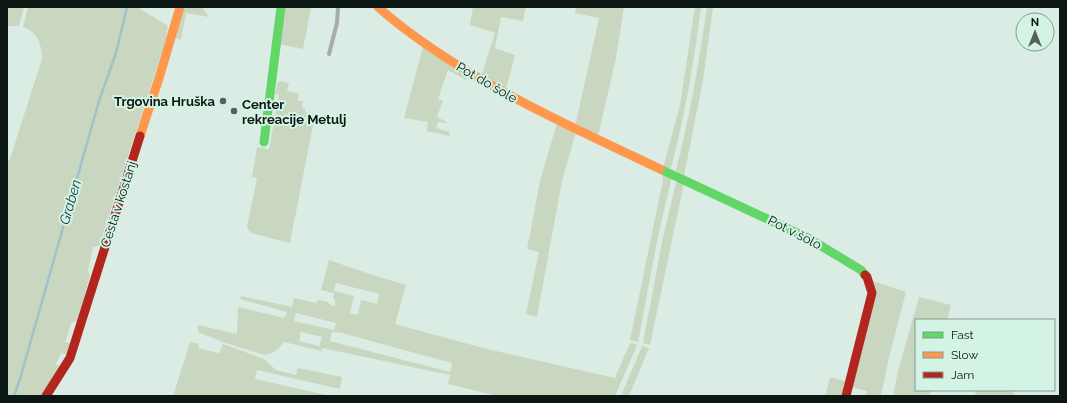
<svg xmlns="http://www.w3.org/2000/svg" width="1067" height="403" font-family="Raleway,sans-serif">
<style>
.green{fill:#c9d7c1;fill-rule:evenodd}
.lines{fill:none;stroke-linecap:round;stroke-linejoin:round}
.stream{stroke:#9ec3c9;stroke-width:2.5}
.lane{stroke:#a7aca8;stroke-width:4}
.fast{stroke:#63d668;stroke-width:9}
.slow{stroke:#ff974d;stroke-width:9}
.jam{stroke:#b3261e;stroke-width:9}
.poi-dot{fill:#54625c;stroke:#d3f3e5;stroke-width:1.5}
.labels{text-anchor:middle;stroke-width:4;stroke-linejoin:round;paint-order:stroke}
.street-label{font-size:13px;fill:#0c1713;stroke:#d3f3e5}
.poi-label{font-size:13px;font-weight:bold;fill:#0c1713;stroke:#d3f3e5;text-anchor:end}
.water-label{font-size:14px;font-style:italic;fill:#153f48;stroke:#d3f3e5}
</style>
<rect width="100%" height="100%" fill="#daece4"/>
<!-- green -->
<path class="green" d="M7 7H24L19 26H7Z
M28 7H137L168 26 166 39 99 246 93 247 88 271 90 275 78 322H72L65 342 72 344 66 355 61 353 56 364 59 366 42 396H7V161L10 159 42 59C42 45 38 32 23 27Z
M196 7H202L209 17 186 13 181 40 175 38 182 9Z
M284 7H311L303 49 278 44Z
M473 7H526L523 21 501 17 495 48 515 55 505 93 480 80 495 33 470 25Z
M576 7H624L616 58 598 136 575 127 599 18 575 13Z
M695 7H701C694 62 685 115 671 168H663L680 105Z
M707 7H713L703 80 684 176 676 170C690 116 699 62 707 7Z
M423 47 467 77 466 80 448 70 438 99 443 101 437 117 447 122 446 123 438 122 436 128 450 132 449 136 427 131 428 122 404 118Z
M278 81 289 83 287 91 299 93 298 101H303L302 108 305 109V112L315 115 290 243 251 233 247 227 257 178 252 177 257 147 269 149 279 95 275 94Z
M557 123 576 132 562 181 537 317 526 314 539 252 527 249 540 181Z
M663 173 671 179V181L658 236 638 342 630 340 663 180Z
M677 179 684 183 650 345 643 343 663 237Z
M329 260 370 274 406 285 395 324 483 348 615 378 630 343 637 345 615 396H497L448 384 450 375 322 348 321 351 284 342C278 349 273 354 264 355L223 342 198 332V325L237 334 238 307 284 318 287 312 240 299 241 296 292 307 294 298 316 303 318 300 328 302 329 304 335 306V300L333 298 334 293 321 290ZM336 283 379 294 377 304 361 300 358 315 350 313 354 296 334 291ZM296 313 336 323 334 330 294 321ZM301 332 322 337 319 346 299 341ZM332 332 337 333 338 332 452 363 450 372 330 341Z
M873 281 906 292 889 357 881 396H866L867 391 852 387Z
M919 297 951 305 947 320H916V390H931L930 396H893L898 371Z
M190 342 199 344 198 348 218 353 220 352 223 344 264 359 276 370 296 375 298 368 342 377 340 389 257 370 255 379 331 396H173Z
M642 346 649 348 629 396H621Z
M830 377 847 382 843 396H825Z
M976 390H1014L1013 396H975Z"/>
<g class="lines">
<!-- stream -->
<path class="stream" d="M14 396 20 379 99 101 116 53 127 7"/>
<!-- lane -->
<path class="lane" d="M329 54 337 23 338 7"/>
<!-- fast -->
<path class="fast" d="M264 142 281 7
M660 169 808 238 861 270 865 275"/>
<!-- slow -->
<path class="slow" d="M378 7C407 33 439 54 472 74 533 110 597 139 660 169
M140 136 160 75 180 7"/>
<!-- jam -->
<path class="jam" d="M46 396 70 358 140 136
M846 396 872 293 867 277 865 275"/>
</g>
<!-- markers -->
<g class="poi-dot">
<circle cx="223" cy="101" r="4"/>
<circle cx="234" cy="111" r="4"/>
</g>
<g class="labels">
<!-- street labels -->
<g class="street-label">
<text transform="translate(487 82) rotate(30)" y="5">Pot do šole</text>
<text transform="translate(118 204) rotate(-72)" y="5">Cesta v kostanj</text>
<text transform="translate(795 232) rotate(27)" y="5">Pot v šolo</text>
</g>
<!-- poi labels -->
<g class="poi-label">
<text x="215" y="106">Trgovina Hruška</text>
<text x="242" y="109" text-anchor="start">Center<tspan x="242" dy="15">rekreacije Metulj</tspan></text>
</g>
<!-- water labels -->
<g class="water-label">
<text transform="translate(70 202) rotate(-74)" y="5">Graben</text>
</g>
</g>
<!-- border -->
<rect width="1067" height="403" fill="none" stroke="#0c1713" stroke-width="16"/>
<!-- legend -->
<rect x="915" y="319" width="140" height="72" fill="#d3f3e5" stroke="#839b91"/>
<rect x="923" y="332" width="20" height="6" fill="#63d668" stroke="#839b91"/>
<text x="951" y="339" font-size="12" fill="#0c1713">Fast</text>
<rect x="923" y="352" width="20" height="6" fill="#ff974d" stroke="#839b91"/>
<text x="951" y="359" font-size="12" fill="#0c1713">Slow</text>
<rect x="923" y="372" width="20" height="6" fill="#b3261e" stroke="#839b91"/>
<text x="951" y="379" font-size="12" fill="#0c1713">Jam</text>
<!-- north arrow -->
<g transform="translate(1035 32)"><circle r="19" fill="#d3f3e5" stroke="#839b91"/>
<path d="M0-3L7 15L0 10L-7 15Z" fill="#54625c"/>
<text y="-6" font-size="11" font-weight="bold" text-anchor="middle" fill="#0c1713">N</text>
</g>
</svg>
